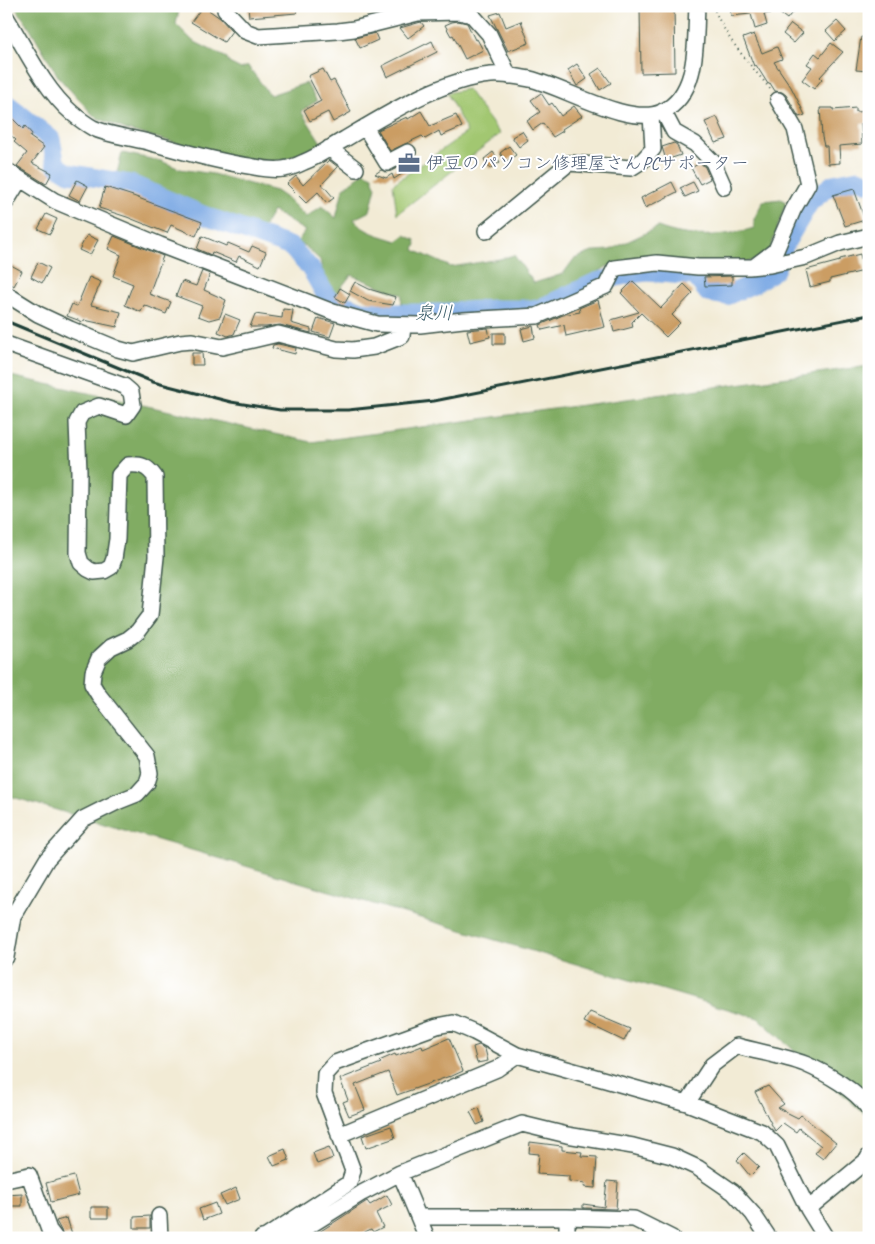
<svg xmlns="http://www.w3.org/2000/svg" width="875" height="1244" font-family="Caveat,'Klee One',sans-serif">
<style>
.green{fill:#a2c771;stroke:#608252}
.forest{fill:#81ac63;stroke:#50744c}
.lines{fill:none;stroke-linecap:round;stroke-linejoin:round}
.river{stroke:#7ba9e4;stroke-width:19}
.building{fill:#cb9d63}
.minor-casing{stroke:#3f574c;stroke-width:18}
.path{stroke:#3f574c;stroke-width:2;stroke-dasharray:1 4;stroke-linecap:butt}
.minor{stroke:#fff;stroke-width:15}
.rail{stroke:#1f3d34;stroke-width:3}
.labels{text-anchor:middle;stroke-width:4;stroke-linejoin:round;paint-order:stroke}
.service-label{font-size:18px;fill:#4e5e75;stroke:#fff;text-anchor:start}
.water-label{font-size:19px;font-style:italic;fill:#3b5d69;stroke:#fff}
</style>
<rect width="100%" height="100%" fill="#fff"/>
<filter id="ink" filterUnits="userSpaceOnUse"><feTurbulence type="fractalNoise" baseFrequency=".02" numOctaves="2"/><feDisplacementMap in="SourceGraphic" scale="10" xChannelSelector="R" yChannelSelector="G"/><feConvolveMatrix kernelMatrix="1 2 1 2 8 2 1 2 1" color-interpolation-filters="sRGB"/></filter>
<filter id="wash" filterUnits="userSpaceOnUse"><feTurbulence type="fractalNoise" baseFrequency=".0096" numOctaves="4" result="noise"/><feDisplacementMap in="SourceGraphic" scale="20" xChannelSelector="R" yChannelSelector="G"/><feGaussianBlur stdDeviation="1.12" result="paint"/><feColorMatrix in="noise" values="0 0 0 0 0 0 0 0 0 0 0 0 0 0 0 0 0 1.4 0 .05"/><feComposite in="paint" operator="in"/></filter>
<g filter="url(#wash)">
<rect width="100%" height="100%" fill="#f2ebd5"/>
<!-- green -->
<path class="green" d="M467 89 500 134 397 214 393 184 467 132 447 93Z"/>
<!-- forest -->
<path class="forest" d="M14 6H180L176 24 193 41 227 58 229 63 241 69 248 66 270 95 306 83 317 101 301 111 322 144 285 160 266 162 238 159 127 130 95 117 59 78 30 28Z
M122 153 161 161 180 169 213 174 276 191 289 200 306 217 322 206 336 218 343 189 364 172 373 176V181L376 187 370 211 354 219C363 233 383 236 397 241L405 235 415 240 416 244 414 250 451 267 500 259 514 255 534 283 563 274 574 259 595 251 610 250 658 227C688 239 723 237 754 228V219L763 201 781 199 786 202 771 247 763 257 745 263 608 266 573 288 538 305 401 309 402 295 351 275 336 294 324 281 320 260 305 246 297 242 305 231 273 211 261 231 182 201 136 181 116 177Z
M869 366V1118L758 1018 6 795V375L311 442Z"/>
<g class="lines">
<!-- river -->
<path class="river" d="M6 103 51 139 56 165 69 173 131 184 203 215 291 247 311 269 328 299 362 311 393 313H436L492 309H538L596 282 630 274 647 272 695 276 708 293 726 296 755 283 775 270 785 244 810 202 833 184 858 179 869 183"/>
</g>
<g id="blocks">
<!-- building -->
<path class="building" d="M203 6 220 18 232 31 224 42 191 22Z
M248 6H296L297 13 249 17Z
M640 6H674L675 72 641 73Z
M730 6H797L787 19 774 9V13L764 14 767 25 755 29 751 14 731 16Z
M500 12 506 27 521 21 529 43 508 51 490 15Z
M458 21 467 23 475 40 477 39 483 50 465 59 453 35 451 36 445 25 452 22Z
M837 21 846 31 835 41 826 31Z
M421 22 424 26 408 38 400 28Z
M791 24 803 33 794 43 783 34Z
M375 33 378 40 360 48 355 38Z
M754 34 762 53 777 47 782 59 774 62 791 87 805 115 799 117 786 95 782 92 775 91 770 83 768 84 756 65 754 66 743 38Z
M861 37 869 38V71L856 70Z
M432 41 437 52 387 77 382 66Z
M831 43 843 52 820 77 822 79 814 89 802 80 812 67 807 64 815 53 820 57Z
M577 64 587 79 577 86 568 70Z
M600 68 611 83 600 90 591 74Z
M323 69 330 82 334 80 351 112 333 122 328 112 310 121 304 110 321 101 308 76Z
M541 93 549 105 552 103 561 116 574 106 582 116 562 129 563 131 553 137 543 123 533 130 527 121 540 112 531 100Z
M820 108H833V110L856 108V112L869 111V123L861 124 862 144 839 146 840 163 828 164 827 146H824L822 137Z
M421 111 430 126 456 115 462 127 441 136 439 131 425 139 422 136 390 151 378 130 407 117 408 119Z
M6 112 23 129 25 126 32 134 30 137 44 147 32 163 52 173 46 184 17 166 27 153 14 142 16 140 6 131Z
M717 117 727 139 715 143 705 122Z
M522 131 528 140 519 147 512 137Z
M674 143 677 145 681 155 666 160 662 147Z
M509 146 516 155 506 162 500 153Z
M493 152 500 162 490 169 484 159Z
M329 160 338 167 322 184 334 198 327 203 318 192 306 203 287 184 296 176 303 185Z
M413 160 416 165 394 179 392 174 386 178 375 174 381 170 386 172 391 171Z
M700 163 705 167 710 179 700 184 691 168Z
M77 180 88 186 80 201 69 195Z
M672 182 677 192 645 208 641 198Z
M693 182 698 191 685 197 680 188Z
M105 187 133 196 202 222 196 236 171 225 167 233 127 217 99 208Z
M854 189 865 220 845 226 833 195Z
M46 214 57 219 50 234 38 229Z
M87 235 98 240 90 255 79 250Z
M114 236 163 256 149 294 171 302 166 314 144 305 141 312 125 305 133 284 113 276 121 255 108 249Z
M202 236 226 246 228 243 249 252 252 246 266 252 260 266 239 256 236 262 212 252 211 255 197 249Z
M860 254 864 271 830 279V282L810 287 806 270 840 261V259Z
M38 262 50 268 42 283 31 277Z
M11 265 22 271 14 286 6 281V274Z
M202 271 210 274 204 290 226 300 220 317 209 320 198 316 202 306 176 296 182 281 196 286Z
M732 276V285L705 286 704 277Z
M89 277 101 282 91 305 121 312 117 327 84 320 83 322 67 316 72 304 77 306Z
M633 281 661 308 684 284 693 293 672 315 680 323 666 337 641 313 632 322 633 327 614 332 611 320 639 312 621 293Z
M355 282 369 289 396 297 393 305 368 301 350 291Z
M340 288 350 294 345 303 335 297Z
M598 300 605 327 566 336 564 325 542 330 540 325 563 315 580 312 579 308Z
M283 309 293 310 291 323 311 329V333L280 325 266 327H250L255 314 282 318Z
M225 314 240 320 234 334 228 336 218 332Z
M318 318 335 323 330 337 313 332Z
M533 326 535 338 524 341 521 329Z
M488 328 490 337 470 342 467 330Z
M493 333H505V344H493Z
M278 344 296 348 295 354 272 348 273 345Z
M192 353H202L203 365H192Z
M590 1012 630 1029 624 1041 584 1022Z
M449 1038 463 1071 450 1077V1076L397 1095 388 1072 355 1085 365 1110 349 1116 343 1102 348 1100 340 1079 381 1063 379 1061 395 1054 396 1056 422 1046 423 1049Z
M479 1045 485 1049 488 1061 477 1063 473 1047Z
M768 1086 784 1104 778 1108 798 1118 801 1115 836 1143 823 1159 815 1153 821 1146 799 1128 796 1132 783 1123 775 1131 755 1092Z
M479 1108 484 1122 477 1125 470 1112Z
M391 1126 395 1138 366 1148 362 1136Z
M530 1142 562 1146V1150L582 1152 581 1156 597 1157 595 1188 584 1187 585 1183 569 1181V1176L537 1174 539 1154 529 1153Z
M329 1147 333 1158 317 1164 313 1153Z
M285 1149 289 1160 274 1166 269 1156Z
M744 1153 759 1167 750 1176 737 1160Z
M74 1176 79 1195 51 1202 46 1183Z
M607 1181 618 1182 616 1209 583 1208V1204L604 1207Z
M236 1188 240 1199 225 1205 220 1195Z
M22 1194V1206H6V1195Z
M387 1195 392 1205 376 1213 383 1227 373 1232 371 1229 353 1238H330L327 1233 319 1238H310L367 1201 370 1205Z
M215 1203 219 1214 203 1220 199 1209Z
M91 1207H108V1218H91Z
M150 1216V1228H134V1217Z
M67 1218 72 1234 64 1236 56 1221Z"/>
</g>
</g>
<g filter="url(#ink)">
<use href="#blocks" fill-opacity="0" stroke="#3f574c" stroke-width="1"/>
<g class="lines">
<!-- minor casing -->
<g class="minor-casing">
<path id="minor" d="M225 10 245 31 258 36 338 31 354 29 418 13 459 12 472 15 489 34 509 76
M6 17C25 48 44 89 72 113 78 118 86 124 93 128 108 135 128 137 144 141 178 150 213 161 249 166 260 168 272 171 283 169 290 168 298 165 304 162 318 157 332 146 345 139 387 114 443 79 491 75 504 74 518 77 530 79 565 87 628 127 662 112 700 94 695 40 697 6
M663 111 674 132 695 144 713 162 724 187
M365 127 387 163 408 152
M329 148 356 169
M6 170 55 201 160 245 333 312 377 324 420 325 463 320 537 316 606 286 615 268 657 263 698 267H749L770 265 806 257 840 243 869 236
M6 202 20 179
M486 231 569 163 631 168 642 161 653 149 651 115
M755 266 776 250 793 210 808 184 795 129 778 100
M6 294 38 314 70 329 118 349 133 353 180 342 192 341 222 347 278 334 336 349 353 350 374 347 402 336 403 325
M6 344 124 386 131 392 133 405 126 415 99 406 82 413 77 422 79 472 78 553 81 563 88 569 94 572 104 571 111 567 114 559 117 539 119 475 128 465C141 464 147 466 155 477L156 557 150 615 138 631 128 639 111 647 99 658 93 672 92 684 98 694 147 756 150 773 147 783 137 794 117 802 83 819 47 859 13 916 6 957
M687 1103 712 1065 737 1046C758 1052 785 1056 805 1064 826 1073 856 1090 869 1109
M339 1135 497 1069 517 1055
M400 1173 427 1238
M6 1180 29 1175 49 1230 55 1238
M808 1209 867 1160 869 1156
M159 1216 160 1238
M419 1217H567L634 1219 672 1238
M262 1238 266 1237 349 1183 353 1171 324 1093 325 1074 335 1063 437 1026 453 1023 474 1032 517 1055 687 1103 762 1132 777 1146 808 1209 826 1238
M286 1238 303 1230 362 1193 400 1173 522 1124 567 1135 633 1146 672 1156 698 1168 733 1192 753 1214 769 1238
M567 1238V1217"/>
</g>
<!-- path -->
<path class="path" d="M713 6C725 38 750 64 771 90"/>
<!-- minor -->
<use href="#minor" class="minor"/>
<!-- rail -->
<path class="rail" d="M6 321 153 382 231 402 280 410H348L434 401 869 315"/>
</g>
</g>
<!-- icons -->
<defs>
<g id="office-bare" transform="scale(1.725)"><path d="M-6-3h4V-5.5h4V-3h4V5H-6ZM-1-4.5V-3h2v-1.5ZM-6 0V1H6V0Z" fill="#5c6f8a" stroke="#fff" stroke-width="2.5" paint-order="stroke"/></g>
</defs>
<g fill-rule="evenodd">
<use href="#office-bare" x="409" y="163"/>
</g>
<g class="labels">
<!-- service labels -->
<g class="service-label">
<text x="426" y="169">伊豆のパソコン修理屋さんPCサポーター</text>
</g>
<!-- water labels -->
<g class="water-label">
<text x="434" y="319">泉川</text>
</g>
</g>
<!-- margin -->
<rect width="875" height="1244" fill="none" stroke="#fff" stroke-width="25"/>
</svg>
